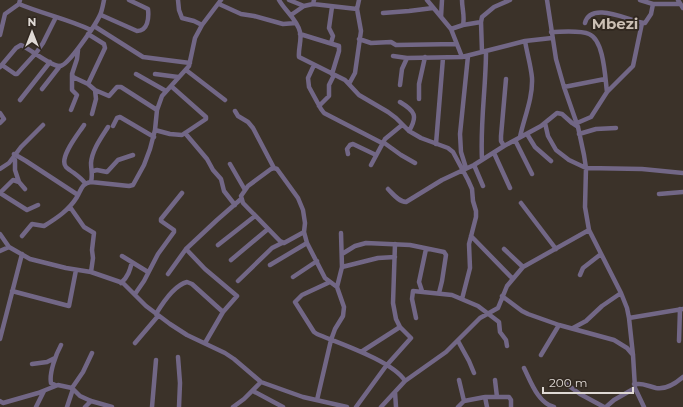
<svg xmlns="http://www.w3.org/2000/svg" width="683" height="407" font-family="Montserrat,sans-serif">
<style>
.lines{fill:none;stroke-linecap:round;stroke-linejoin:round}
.minor{stroke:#726786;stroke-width:4.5}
.labels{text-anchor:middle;stroke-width:4;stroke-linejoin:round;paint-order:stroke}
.district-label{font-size:15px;font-weight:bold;fill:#cbbfb4;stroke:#312820}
</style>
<rect width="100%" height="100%" fill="#3b3229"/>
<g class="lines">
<!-- minor -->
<path class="minor" d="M178 0 179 10 182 18 194 21 202 25
M279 0C285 11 297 19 300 32 302 40 298 49 299 57L345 80 359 95 388 112 396 118 409 131 421 138 448 148 453 152 468 180 472 189 473 201 476 211V217L469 244 470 268 462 299
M289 0 304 6
M427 0 451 29 462 57
M462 0C462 9 465 16 463 25
M547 0 556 59 564 87 578 127 584 155 586 168 585 207 589 230 621 293 627 308 629 318 633 355 635 388 644 407
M640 0 653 4H680
M678 0 683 8
M19 4C43 14 68 19 91 30
M219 4 241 14 254 16 283 24 296 23
M313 4 357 9
M383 13 409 11 433 8
M101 15 137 31C148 31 149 18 148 9L129 0
M291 15 304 6 313 4 314 0
M441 17 442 0
M585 23C591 0 631 22 645 23L651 14 653 4
M94 26 143 57 190 63
M451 29 463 25 481 22
M551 32C562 32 580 30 589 34 604 40 605 77 607 92
M300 34 339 46V51L332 74
M0 35 5 14 19 4 20 0
M359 39 371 43 391 42 396 45 457 44
M331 43 333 36 329 28 332 7
M78 50 77 59 72 74 73 77 88 84 95 90 109 96 117 87H121L157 110
M482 52 481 22 482 17 494 7 510 0
M393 56 407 58 462 57 525 41 552 38
M2 65 15 74H17L36 53 43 43 56 17
M314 65 308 78 309 87 321 109 324 113 382 143
M0 67 16 48 21 45C30 49 52 67 60 66 68 66 96 24 100 15 102 11 103 5 104 0
M186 70 225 100
M136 74 166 91
M155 74 178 77
M88 84 105 48 104 44 88 34
M349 84 355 73 361 31 357 9 359 0
M400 85 402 69 407 58
M564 87 605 79
M42 89 60 66
M419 99V84L425 57
M20 100 50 62
M400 102C415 111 418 116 409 131
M319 106 329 96V85L334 75
M71 110 77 95 72 90V75
M235 111 238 116 248 122 253 128 274 168
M0 113 4 119 0 123
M92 114 96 99 95 90
M545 123 548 136 556 150 569 160 586 168 642 169 683 173
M577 123 591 117 607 92 633 66 642 23
M84 125C79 133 58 158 66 167 68 169 71 171 74 173 78 176 82 179 85 183
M113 126 117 118 120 117 154 137
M155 130 170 134 182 135 206 119V117L171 86
M185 133 207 159 213 170 221 179 224 191 235 205
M527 134 535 147 551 161
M579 134 596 129 616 128
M520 137C524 118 533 98 532 78 531 66 527 53 525 41
M515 140 532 174
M383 142 401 155 415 163
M436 144 443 58
M504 146 501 141V136L506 79
M494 153 510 188
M14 154 26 161 78 195
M348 154 347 149 350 145 353 144 376 155
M15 160V170L19 182
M482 160C480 123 486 87 486 51
M230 164 245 190
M371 165 385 139 402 125
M474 165 483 186
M466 168 461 152 460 134 468 56
M0 169 9 163 21 147 43 125
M93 171 97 170 107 172 118 160 133 155
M91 182C93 173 91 171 91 163 92 150 101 138 108 127
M25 189 19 182 13 180 0 193 27 210 38 205
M388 189C393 194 399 202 406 202L442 180 474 165 504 146 541 126 557 113 562 114 572 123 578 127
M659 194 683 192
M521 203 556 249
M70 207 84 227 94 233 92 250 93 258 91 272
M304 232 284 243 280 241 243 203 241 196 248 186 271 169 274 168 277 169 298 198 303 210 305 223 304 232 307 243 325 278 337 287 344 307 343 316 335 329 331 340 317 400
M0 234 9 247 30 259 66 268 91 272 123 283 146 306 170 324 187 335 225 353 234 359 261 382 303 397 347 407
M22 236 32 224 44 226C57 218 69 210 77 197 81 190 82 183 91 182L129 186 133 185 144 165 150 149 155 130 157 110 162 96 189 66 195 38 202 25 221 0
M471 236 512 278
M218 245 255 216
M186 249 205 269 237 296 223 312 205 343
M504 249 523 267
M0 251 9 247
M342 254 355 246 366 243 410 245 444 252 446 255 442 281 439 293
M122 256 148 272
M231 260 268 229
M270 265 307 243
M342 267 378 258 395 257
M168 274 186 249 217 220 241 199
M580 275 583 268 601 254
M293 277 317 261
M238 281 272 248 282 243
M330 282 302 295 295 302 314 332 317 334C338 343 393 361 405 381
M121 283C128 277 130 270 132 262
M337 287 342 267 341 233
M12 291 69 306 76 270
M422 291 419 282 426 249
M135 294 144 281 158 254 174 232V230L161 221V219L182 193
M502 296 522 311 528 314 559 325 614 340 627 348 633 355
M156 314C162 304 175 285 187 282L192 284 223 312
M416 318 412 299 413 291 452 295 478 306 499 322 500 332 506 340 507 346
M629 318 683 309
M573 328 586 321 602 306 621 293
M0 339 22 254
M458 341 469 361 474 373
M679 341 680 309
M135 343 158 316
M361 352 400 327
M541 355 559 325
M178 357 180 383 179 407
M32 364 47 362 55 358
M524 368C531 382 538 403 554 407
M459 380 464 401 485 397H509L511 400V407
M495 380 497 397
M565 383 580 394 604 407
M634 384C643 383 648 386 656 388 666 390 676 383 683 377
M55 385 51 383C49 373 56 354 61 345
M72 388 83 372 92 353
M253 391 283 407
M395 392 396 407
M485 397 487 407
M0 401 3 403 38 393 58 385 72 388 80 396 91 401 112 407
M36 407 44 391
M67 407 73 389
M85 407 91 401
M152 407 156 360
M233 407 244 399 261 382
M356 407 386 366 411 338 400 327 396 319 393 303 395 244
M381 407 405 381 446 352 480 318 498 308 507 286 523 267 589 230
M458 407 464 401
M606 407 614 400 635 388"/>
</g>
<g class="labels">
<!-- district labels -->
<g class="district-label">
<text x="615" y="29">Mbezi</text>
</g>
</g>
<!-- north arrow -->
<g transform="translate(32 32)" stroke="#312820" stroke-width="3" paint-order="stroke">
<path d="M0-3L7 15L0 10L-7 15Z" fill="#dfd9d4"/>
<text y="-6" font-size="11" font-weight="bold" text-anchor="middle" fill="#dfd9d4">N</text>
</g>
<!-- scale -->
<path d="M543 387v6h90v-6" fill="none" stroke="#dfd9d4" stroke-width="2"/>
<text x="549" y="387" font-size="12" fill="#dfd9d4" stroke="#312820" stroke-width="3" paint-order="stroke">200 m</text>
</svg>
